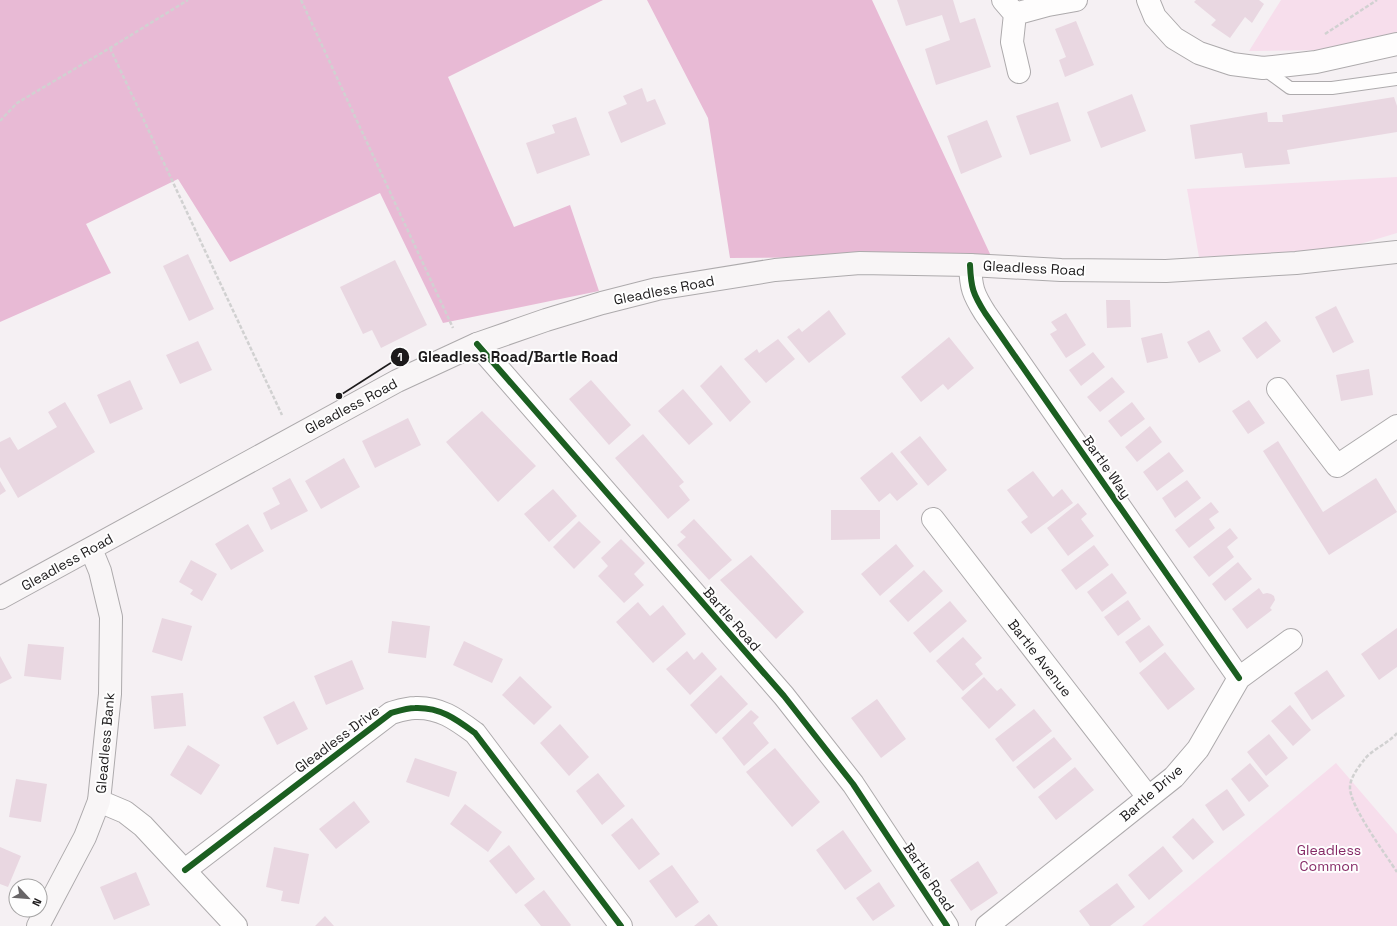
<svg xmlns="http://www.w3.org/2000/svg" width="1397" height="926" font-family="'Space Grotesk',sans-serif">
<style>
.green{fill:#f7deec}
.forest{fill:#e8bad5}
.building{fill:#e9d7e1}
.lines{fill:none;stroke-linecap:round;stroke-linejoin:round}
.lane-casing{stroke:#adaaac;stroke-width:14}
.street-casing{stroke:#adaaac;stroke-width:24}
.secondary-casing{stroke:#adaaac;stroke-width:24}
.path{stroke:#d1d1d1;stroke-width:2.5;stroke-dasharray:4 2;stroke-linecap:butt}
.lane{stroke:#fefdfd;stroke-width:12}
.street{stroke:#fefdfd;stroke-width:22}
.secondary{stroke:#f8f5f6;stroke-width:22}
.cycleway-casing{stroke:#fefefe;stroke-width:8}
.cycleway{stroke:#1b5e20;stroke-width:6}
.labels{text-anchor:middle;stroke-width:4;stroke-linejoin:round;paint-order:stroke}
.street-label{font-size:14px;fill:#1c1a1b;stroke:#fefefe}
.park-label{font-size:14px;fill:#862a66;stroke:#fefefe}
.leader{fill:none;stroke:#1c1a1b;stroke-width:1.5}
.callout-dot{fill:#1c1a1b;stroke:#fefefe;stroke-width:1.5}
.mark-label{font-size:12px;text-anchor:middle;font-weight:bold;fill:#fff}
.callout-label{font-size:15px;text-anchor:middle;font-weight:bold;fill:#1c1a1b;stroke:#fefefe;stroke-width:4;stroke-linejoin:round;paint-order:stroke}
</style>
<rect width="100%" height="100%" fill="#f5f0f3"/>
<!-- green -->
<path class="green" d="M1281 0H1397V49L1249 51Z
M1397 177V233L1340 250 1199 257 1187 189Z
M1336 763 1397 834V926H1142Z"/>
<!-- forest -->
<path class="forest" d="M0 0H603L448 77 514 227 570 205 599 291 443 323 380 193 230 262 178 179 86 224 111 273 0 322Z
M647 0H872L991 256 730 258 708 118Z"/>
<!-- building -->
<path class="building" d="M897 0H953L960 23 975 18 991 67 936 85 925 49 950 40 942 15 906 26Z
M1196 0H1259L1264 4 1252 23 1245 17 1230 38 1211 25 1216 20 1194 2Z
M1076 21 1094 65 1065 77 1059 60 1066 57 1055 29Z
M642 88 647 102 655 99 666 124 621 143 608 112 627 104 623 96Z
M1132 94 1146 131 1101 148 1087 112Z
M1394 97 1397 106V132L1287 150 1290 164 1245 168 1242 153 1195 159 1190 125 1267 112 1268 122H1283L1282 115Z
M1058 102 1071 141 1030 155 1016 116Z
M576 117 590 155 537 174 526 143 555 133 552 125Z
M987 120 1002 157 961 174 947 136Z
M188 254 214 309 189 321 163 266Z
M395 260 427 325 381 348 372 330 363 334 340 287Z
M1106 300H1130L1131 327 1107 328Z
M1336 306 1354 342 1333 353 1315 317Z
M829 310 846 334 809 363 787 337 799 328 802 332Z
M1066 313 1086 345 1066 358 1050 334 1057 330 1051 322Z
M1266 321 1281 341 1257 359 1242 338Z
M1209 330 1221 351 1199 363 1187 342Z
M1162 333 1168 358 1147 363 1141 338Z
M949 337 974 368 948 390 943 384 921 402 901 377Z
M778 339 795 359 766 383 744 359 757 349 759 353Z
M198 341 212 370 180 384 166 355Z
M1093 352 1105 367 1081 386 1069 370Z
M721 365 751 402 730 422 700 386Z
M1369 369 1373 395 1341 401 1336 375Z
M1112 377 1125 392 1100 412 1087 397Z
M130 380 143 409 110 424 97 395Z
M591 380 631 425 609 445 569 399Z
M683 389 713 424 689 445 658 411Z
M1249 400 1265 423 1248 434 1232 411Z
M65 402 95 452 18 498 0 467V442L10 437 18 450 57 427 48 412Z
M1132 402 1145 419 1121 437 1108 421Z
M482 411 536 466 498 502 446 442Z
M408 418 421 445 375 468 362 441Z
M1150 426 1162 442 1137 462 1125 447Z
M643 434 684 482 679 486 690 500 668 519 615 458Z
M920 436 947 470 928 486 900 452Z
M1278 441 1323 512 1376 478 1397 512 1329 555 1263 451Z
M892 452 918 484 897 501 890 493 879 502 860 478Z
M1169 452 1184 471 1157 491 1143 472Z
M344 458 360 487 321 509 305 481Z
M1033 471 1053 497 1062 489 1073 503 1031 534 1021 522 1028 517 1007 490Z
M290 478 308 511 271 530 263 513 280 504 272 488Z
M1187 480 1201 498 1175 518 1162 498Z
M0 481 6 491 0 495Z
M553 489 577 516 549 542 524 514Z
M1211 502 1219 512 1209 519 1215 528 1189 548 1175 530Z
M1078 503 1087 514 1081 519 1094 536 1068 556 1047 528Z
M831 510H880V539L831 540Z
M694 519 732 560 709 580 677 545 686 537 680 532Z
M579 521 601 542 574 569 553 547Z
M248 524 264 551 231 570 215 544Z
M1230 528 1238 538 1227 547 1234 557 1209 577 1193 557Z
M621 539 645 563 634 574 644 585 624 603 598 576 608 566 601 558Z
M896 544 914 566 880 596 861 574Z
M1094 545 1109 565 1076 590 1061 570Z
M751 555 804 612 776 639 720 580Z
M191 560 217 574 202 601 190 594 193 590 179 582Z
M1238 562 1252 579 1225 601 1212 584Z
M924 570 943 591 908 622 889 601Z
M1112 573 1127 593 1102 612 1087 592Z
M1259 588 1263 594 1267 593 1271 594 1274 596 1275 600 1270 608 1272 610 1247 629 1232 609Z
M1128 600 1141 619 1118 636 1104 617Z
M950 601 967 621 930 653 913 633Z
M638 602 650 616 663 605 686 634 653 663 616 622Z
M162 618 192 626 182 661 152 652Z
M392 621 430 626 426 658 388 653Z
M1149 625 1164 645 1140 663 1125 642Z
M1397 628V667L1379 680 1361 654Z
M963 637 982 658 975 664 983 674 963 691 936 661Z
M464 641 503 659 492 683 453 665Z
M28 644 64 647 61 680 24 676Z
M687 651 694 660 702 652 717 669 690 695 666 669Z
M1165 652 1195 689 1168 710 1139 673Z
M0 656 12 678 0 684Z
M352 660 364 689 326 705 314 676Z
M1327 670 1345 696 1312 720 1294 693Z
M721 675 748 704 716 734 690 705Z
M520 676 552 707 534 725 502 695Z
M984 677 997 691 1001 688 1016 705 989 729 961 698Z
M183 693 186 726 154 729 151 696Z
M877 699 906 739 881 758 851 718Z
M294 701 308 729 277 745 263 717Z
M1290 705 1311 730 1293 746 1271 721Z
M1034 709 1052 731 1013 762 995 739Z
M751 710 759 717 753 723 769 743 744 766 722 738Z
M560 724 589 757 569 776 540 743Z
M1269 734 1288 758 1266 776 1247 752Z
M1054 737 1072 759 1034 789 1016 767Z
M188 745 220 765 201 795 170 775Z
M775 748 820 802 792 827 746 772Z
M415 758 457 772 449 797 406 782Z
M1250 763 1269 786 1249 802 1231 779Z
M1075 767 1094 790 1056 820 1038 797Z
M598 773 625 806 602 825 576 791Z
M16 779 47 784 41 822 9 817Z
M1227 789 1245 815 1223 831 1205 805Z
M354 801 370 822 336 849 319 829Z
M465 804 502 832 488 852 450 824Z
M632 818 660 854 639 870 611 835Z
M1193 818 1214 842 1193 860 1172 837Z
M843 830 872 871 845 890 816 850Z
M509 845 535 879 516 894 489 861Z
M1163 846 1183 871 1149 900 1128 875Z
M0 847 21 856 8 887 0 884Z
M274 847 309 854 299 904 281 901 283 891 266 887Z
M978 861 998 893 971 911 950 880Z
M672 865 699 902 676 918 649 881Z
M136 872 150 905 114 920 100 887Z
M879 882 895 906 873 921 856 898Z
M1117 883 1135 907 1110 926H1090L1079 911Z
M544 890 571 925 570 926H541L524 905Z
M709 914 718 926H694Z
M325 916 334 926H315Z"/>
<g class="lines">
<!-- lane casing -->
<g class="lane-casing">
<path id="lane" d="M1264 69 1290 88H1332L1397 79"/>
</g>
<!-- street casing -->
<g class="street-casing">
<path id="street" d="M1003 0 1015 14 1012 42 1019 72
M1148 0 1155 17 1174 38 1199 53 1232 64 1263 68 1316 62 1397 44
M1015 14 1048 5 1076 0
M970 265C971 288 973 294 985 313L1239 678
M477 344 784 696 853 784 947 926
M1278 389 1337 466 1397 426
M933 519 1148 797
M99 801 125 812 143 826 236 926
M185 870 391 713C398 711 407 708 415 708 440 707 456 719 475 733L621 926
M987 926 1174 777 1198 749 1239 678 1291 640"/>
</g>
<!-- secondary casing -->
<g class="secondary-casing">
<path id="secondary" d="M0 598 397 381 477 344 546 320 602 303 657 289 775 270 860 263 970 265 1061 270 1166 271 1296 263 1397 252
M38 926 85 837 99 801 110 694 111 617 100 571 91 549"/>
</g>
<!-- path -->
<path class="path" d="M301 0 453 328
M1325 34 1377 0
M110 48 282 415
M0 121 17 103 110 48 188 0
M1397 733C1388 744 1372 749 1364 760 1359 766 1350 778 1350 787 1349 805 1386 855 1397 872"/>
<!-- lane -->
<use href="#lane" class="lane"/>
<!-- street -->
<use href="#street" class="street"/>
<!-- secondary -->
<use href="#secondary" class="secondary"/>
<!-- cycleway casing -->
<g class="cycleway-casing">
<path id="cycleway" d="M970 265C971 288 973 294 985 313L1239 678
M477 344 784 696 853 784 947 926
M185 870 391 713C398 711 407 708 415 708 440 707 456 719 475 733L621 926"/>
</g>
<!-- cycleway -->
<use href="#cycleway" class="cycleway"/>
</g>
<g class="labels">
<!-- street labels -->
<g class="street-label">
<text transform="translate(1034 268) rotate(3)" y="5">Gleadless Road</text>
<text transform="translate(664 290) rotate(-11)" y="5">Gleadless Road</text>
<text transform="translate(351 406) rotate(-28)" y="5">Gleadless Road</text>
<text transform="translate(1107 467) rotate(55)" y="5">Bartle Way</text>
<text transform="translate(67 562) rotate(-29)" y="5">Gleadless Road</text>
<text transform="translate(732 619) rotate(49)" y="5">Bartle Road</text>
<text transform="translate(1040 658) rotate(52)" y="5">Bartle Avenue</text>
<text transform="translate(337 739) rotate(-37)" y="5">Gleadless Drive</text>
<text transform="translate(105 743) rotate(-85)" y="5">Gleadless Bank</text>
<text transform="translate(1151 793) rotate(-41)" y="5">Bartle Drive</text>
<text transform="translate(929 877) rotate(56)" y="5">Bartle Road</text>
</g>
<!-- park labels -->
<g class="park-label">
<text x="1329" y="855">Gleadless<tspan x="1329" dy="16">Common</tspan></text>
</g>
</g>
<!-- callouts -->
<path class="leader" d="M339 396L400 357"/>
<g class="callout-dot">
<circle cx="339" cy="396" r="4"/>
<circle cx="400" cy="357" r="10"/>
</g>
<g class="mark-label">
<text x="400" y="361">1</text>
</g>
<g class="callout-label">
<text x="518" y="362">Gleadless Road/Bartle Road</text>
</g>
<!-- north arrow -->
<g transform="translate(28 898) rotate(116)"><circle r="19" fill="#fefefe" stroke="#a4a3a3"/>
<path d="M0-3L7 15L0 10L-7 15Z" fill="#686567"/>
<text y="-6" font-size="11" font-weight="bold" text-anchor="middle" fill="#1c1a1b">N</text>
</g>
</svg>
